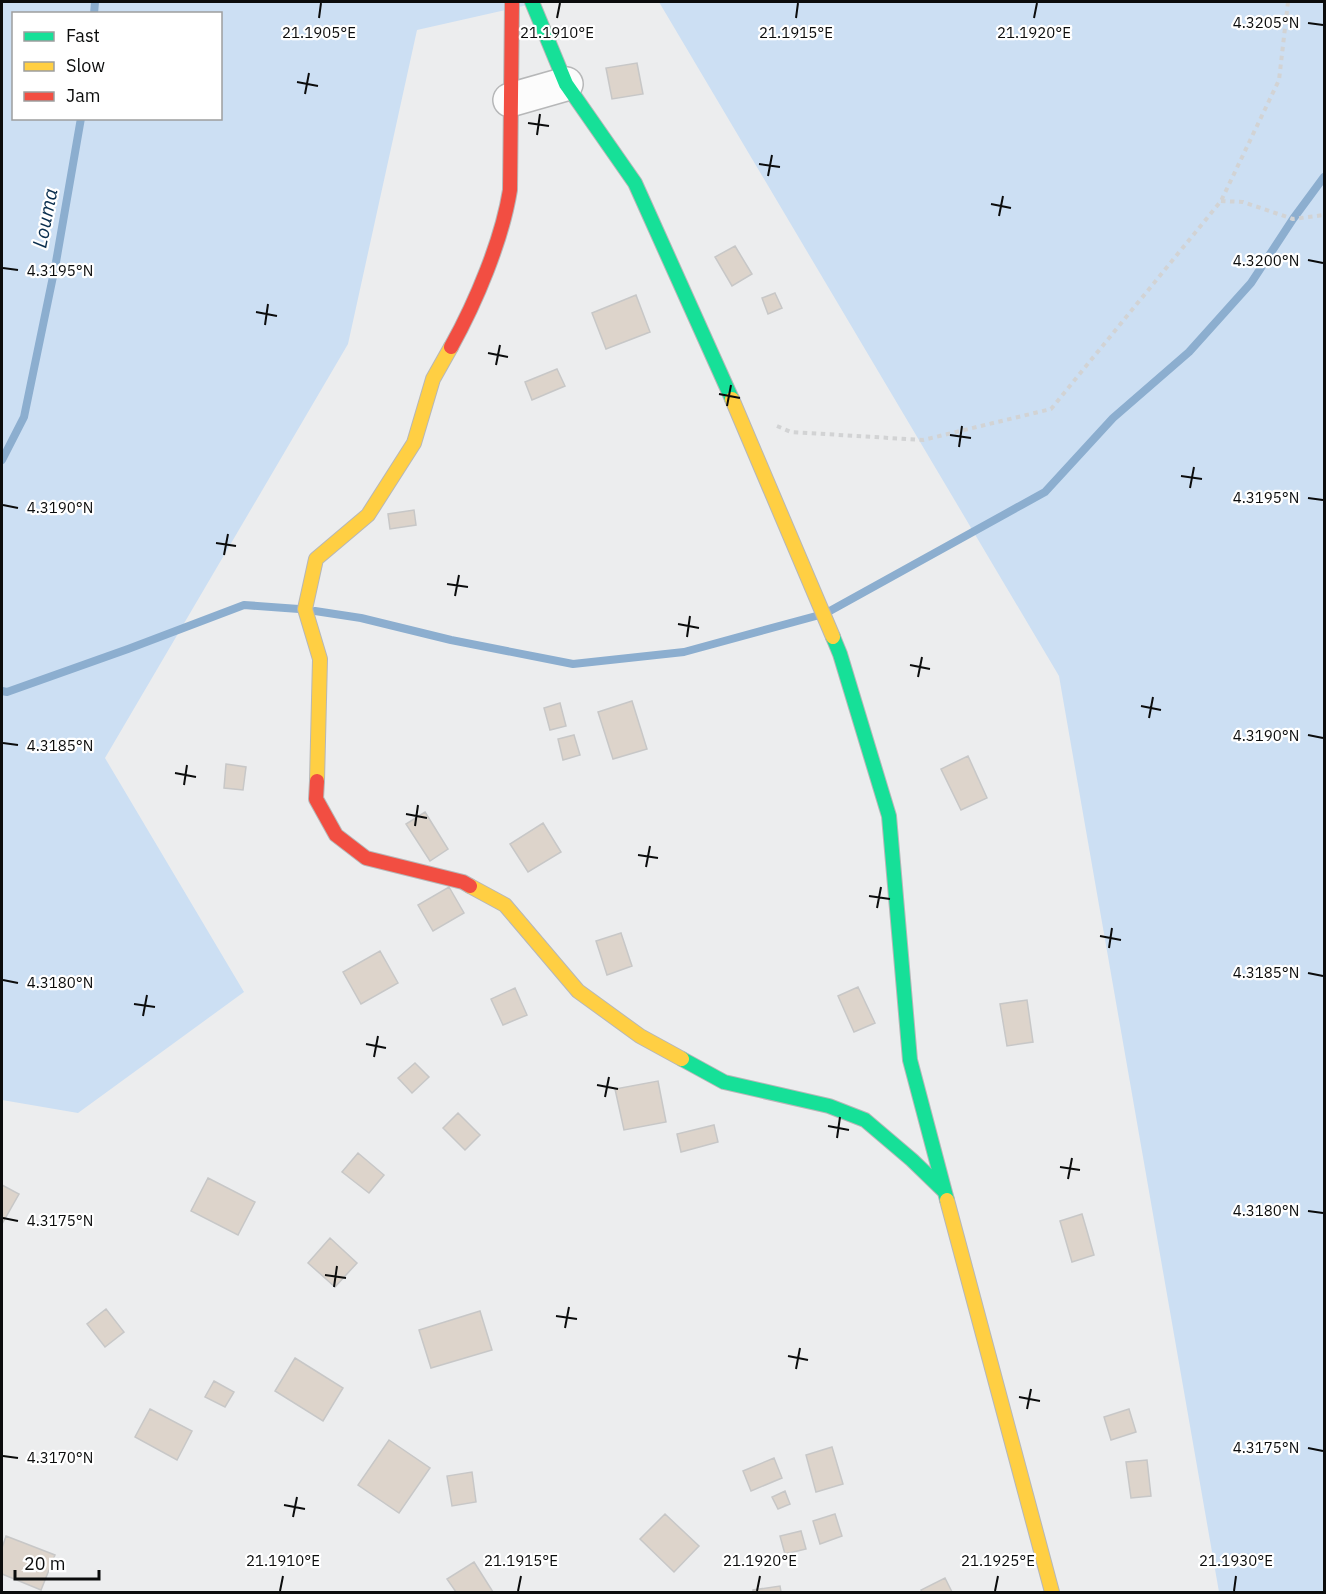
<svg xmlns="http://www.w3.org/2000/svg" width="1326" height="1594" font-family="'IBM Plex Sans',sans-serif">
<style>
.green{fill:#ccdff3;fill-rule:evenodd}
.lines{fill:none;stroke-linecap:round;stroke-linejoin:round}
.stream{stroke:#8caecf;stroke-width:8}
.building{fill:#ddd4cb;stroke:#c7c7c7;stroke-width:1.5}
.street-casing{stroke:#b6b7b8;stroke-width:36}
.fast-casing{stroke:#b6b7b8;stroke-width:16}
.slow-casing{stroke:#b6b7b8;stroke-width:16}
.jam-casing{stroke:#b6b7b8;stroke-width:16}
.path{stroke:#d2d3d4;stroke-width:4;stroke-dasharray:4.5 4.5;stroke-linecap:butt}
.street{stroke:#fcfcfc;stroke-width:33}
.fast{stroke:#16e098;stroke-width:14}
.slow{stroke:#ffcf43;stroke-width:14}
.jam{stroke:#f24e42;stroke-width:14}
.ticks{fill:none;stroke:#0b0c0c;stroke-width:2}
.labels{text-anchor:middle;stroke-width:4.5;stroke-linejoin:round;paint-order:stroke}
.water-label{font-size:20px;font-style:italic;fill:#092e4e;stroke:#fff}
.ticks-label{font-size:15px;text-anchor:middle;fill:#0b0c0c;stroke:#fff;stroke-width:4.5;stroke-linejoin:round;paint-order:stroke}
</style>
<rect width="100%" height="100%" fill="#ecedee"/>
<!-- green -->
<path class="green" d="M2 2H541L417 30 348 344 105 758 244 992 78 1113 2 1100ZM14 14H220V118H14Z
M659 2H1324V1592H1219L1059 676Z"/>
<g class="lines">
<!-- stream -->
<path class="stream" d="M94 14 95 2
M2 460 24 417 56 262 81 118
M315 611 361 618 451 640 573 664 684 652 816 616
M828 612 1045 492 1113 418 1189 352 1251 283 1293 219 1324 177
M2 691 7 692 128 649 244 605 299 609"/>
</g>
<!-- building -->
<path class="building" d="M637 63 643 94 612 99 606 68Z
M735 246 752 274 732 286 715 257Z
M775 293 782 308 768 314 762 298Z
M636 295 650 332 606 349 592 313Z
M557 369 565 386 532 400 525 382Z
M414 510 416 525 390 529 388 514Z
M632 701 647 749 613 759 598 712Z
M560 703 566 726 550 730 544 708Z
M574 735 580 755 563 760 558 739Z
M968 756 987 798 961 810 941 769Z
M226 764 246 767 243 790 224 788Z
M425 812 448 849 430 861 406 824Z
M543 823 561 852 528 872 510 844Z
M449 887 464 913 433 931 418 905Z
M621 933 632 966 607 975 596 941Z
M380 951 398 983 361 1004 343 972Z
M858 987 875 1023 854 1032 838 996Z
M515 988 527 1015 503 1025 491 999Z
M1027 1000 1033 1042 1007 1046 1000 1004Z
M415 1063 429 1077 412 1093 398 1078Z
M658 1081 666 1122 624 1130 615 1089Z
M458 1113 480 1135 465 1150 443 1128Z
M714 1125 718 1142 681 1152 677 1134Z
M358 1153 384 1175 369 1193 342 1172Z
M208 1178 255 1202 238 1235 191 1211Z
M2 1185 19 1194 2 1224Z
M1082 1214 1094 1255 1072 1262 1060 1221Z
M330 1238 357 1263 335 1287 308 1263Z
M106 1309 124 1332 105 1347 87 1324Z
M480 1311 492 1350 431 1368 419 1330Z
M295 1358 343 1388 323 1421 275 1391Z
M214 1381 234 1392 225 1407 205 1397Z
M150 1409 192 1431 177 1460 135 1437Z
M1129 1409 1136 1432 1111 1440 1104 1417Z
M389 1440 430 1468 399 1513 358 1485Z
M832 1447 843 1484 816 1492 806 1455Z
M774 1458 782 1478 751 1491 743 1471Z
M1147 1460 1151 1496 1131 1498 1126 1462Z
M472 1472 476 1502 452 1506 447 1476Z
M785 1491 790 1504 778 1509 772 1497Z
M665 1514 699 1546 674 1572 640 1539Z
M835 1514 842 1536 820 1544 813 1521Z
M801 1531 806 1549 785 1554 780 1536Z
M6 1536 55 1555 41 1590 2 1574V1548Z
M474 1562 493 1592H456L447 1579Z
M945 1578 952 1592H922L921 1590Z
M780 1586 781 1592H753V1590Z"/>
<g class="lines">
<!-- street casing -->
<g class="street-casing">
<path id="street" d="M510 100 566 84"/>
</g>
<!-- fast casing -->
<g class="fast-casing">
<path id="fast" d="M532 2 566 84 635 183 732 399
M833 637 840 654 889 816 910 1060 947 1200
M682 1059 724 1082 829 1106 865 1120 912 1160 944 1191"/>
</g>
<!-- slow casing -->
<g class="slow-casing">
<path id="slow" d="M732 399 833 637
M317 781 320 659 305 609 316 559 368 515 414 443 433 379 451 347
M470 886 505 905 578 991 640 1036 682 1059
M947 1200 1052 1592"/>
</g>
<!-- jam casing -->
<g class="jam-casing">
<path id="jam" d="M451 347C476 302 502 240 510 190L512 2
M317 781 316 799 336 835 366 858 463 882 470 886"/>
</g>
<!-- path -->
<path class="path" d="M1221 201 1243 202 1293 219 1324 215
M777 426 791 432 923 440 1051 409 1221 201 1279 80 1288 2"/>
<!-- street -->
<use href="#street" class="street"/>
<!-- fast -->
<use href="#fast" class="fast"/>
<!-- slow -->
<use href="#slow" class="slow"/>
<!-- jam -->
<use href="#jam" class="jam"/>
</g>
<!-- ticks -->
<path class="ticks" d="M319 18 321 3M557 18 560 3M796 18 798 3M1034 18 1037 3M1308 23 1323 25M297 82 318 86M305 94 309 73M528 123 549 126M537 135 540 114M759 164 780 167M768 176 772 155M991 204 1011 208M999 216 1003 196M1308 260 1323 263M3 268 18 270M256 312 277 316M265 325 268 304M488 353 508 357M496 365 500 345M719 394 740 398M727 406 731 385M950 435 971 438M959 447 962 426M1181 476 1202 479M1190 488 1194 467M1308 498 1323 500M3 505 18 508M216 543 236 546M224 555 228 534M447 584 468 587M455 596 459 575M678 624 699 628M687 637 690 616M910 665 930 669M918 677 922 657M1141 706 1161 710M1149 718 1153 697M1308 735 1323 738M3 743 18 745M175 773 196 777M184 785 187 765M406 814 427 818M415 826 418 805M638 855 658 858M646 867 650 846M869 896 890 899M877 908 881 887M1100 936 1121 940M1109 948 1112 928M1308 973 1323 976M3 980 18 983M134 1004 155 1007M143 1016 147 995M366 1044 386 1048M374 1057 378 1036M597 1085 618 1089M605 1097 609 1077M828 1126 849 1130M837 1138 840 1117M1060 1167 1080 1170M1068 1179 1072 1158M1308 1211 1323 1213M3 1218 18 1221M325 1275 346 1278M334 1287 337 1266M556 1316 577 1319M565 1328 569 1307M788 1356 808 1360M796 1369 800 1348M1019 1397 1040 1401M1027 1409 1031 1389M1308 1448 1323 1451M3 1456 18 1458M284 1505 305 1509M293 1517 297 1497M280 1591 283 1576M518 1591 521 1576M757 1591 760 1576M995 1591 998 1576M1234 1591 1236 1576"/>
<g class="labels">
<!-- water labels -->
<g class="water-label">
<text transform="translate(45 218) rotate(-79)" y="7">Louma</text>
</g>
</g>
<g class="ticks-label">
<text x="1266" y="28">4.3205°N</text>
<text x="319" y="38">21.1905°E</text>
<text x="557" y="38">21.1910°E</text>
<text x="796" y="38">21.1915°E</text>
<text x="1034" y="38">21.1920°E</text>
<text x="1266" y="266">4.3200°N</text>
<text x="60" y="276">4.3195°N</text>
<text x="1266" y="503">4.3195°N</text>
<text x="60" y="513">4.3190°N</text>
<text x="1266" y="741">4.3190°N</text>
<text x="60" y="751">4.3185°N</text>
<text x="1266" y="978">4.3185°N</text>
<text x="60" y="988">4.3180°N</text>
<text x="1266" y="1216">4.3180°N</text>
<text x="60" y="1226">4.3175°N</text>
<text x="1266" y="1453">4.3175°N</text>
<text x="60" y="1463">4.3170°N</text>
<text x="283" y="1566">21.1910°E</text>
<text x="521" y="1566">21.1915°E</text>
<text x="760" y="1566">21.1920°E</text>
<text x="998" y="1566">21.1925°E</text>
<text x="1236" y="1566">21.1930°E</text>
</g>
<!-- border -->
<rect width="1326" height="1594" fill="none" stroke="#0b0c0c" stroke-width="6"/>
<!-- legend -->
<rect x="12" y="12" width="210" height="108" fill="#ffffff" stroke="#9d9e9e" stroke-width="1.5"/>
<rect x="24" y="32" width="30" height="9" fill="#16e098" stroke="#9d9e9e" stroke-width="1.5"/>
<text x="66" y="42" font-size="18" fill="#0b0c0c">Fast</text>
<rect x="24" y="62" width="30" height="9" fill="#ffcf43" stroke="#9d9e9e" stroke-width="1.5"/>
<text x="66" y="72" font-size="18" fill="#0b0c0c">Slow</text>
<rect x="24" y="92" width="30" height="9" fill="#f24e42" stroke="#9d9e9e" stroke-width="1.5"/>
<text x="66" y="102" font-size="18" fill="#0b0c0c">Jam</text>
<!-- scale -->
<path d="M15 1570v9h84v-9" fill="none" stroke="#0b0c0c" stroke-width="3"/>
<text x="24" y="1570" font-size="18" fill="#0b0c0c" stroke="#ffffff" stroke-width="4.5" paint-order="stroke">20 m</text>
</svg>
